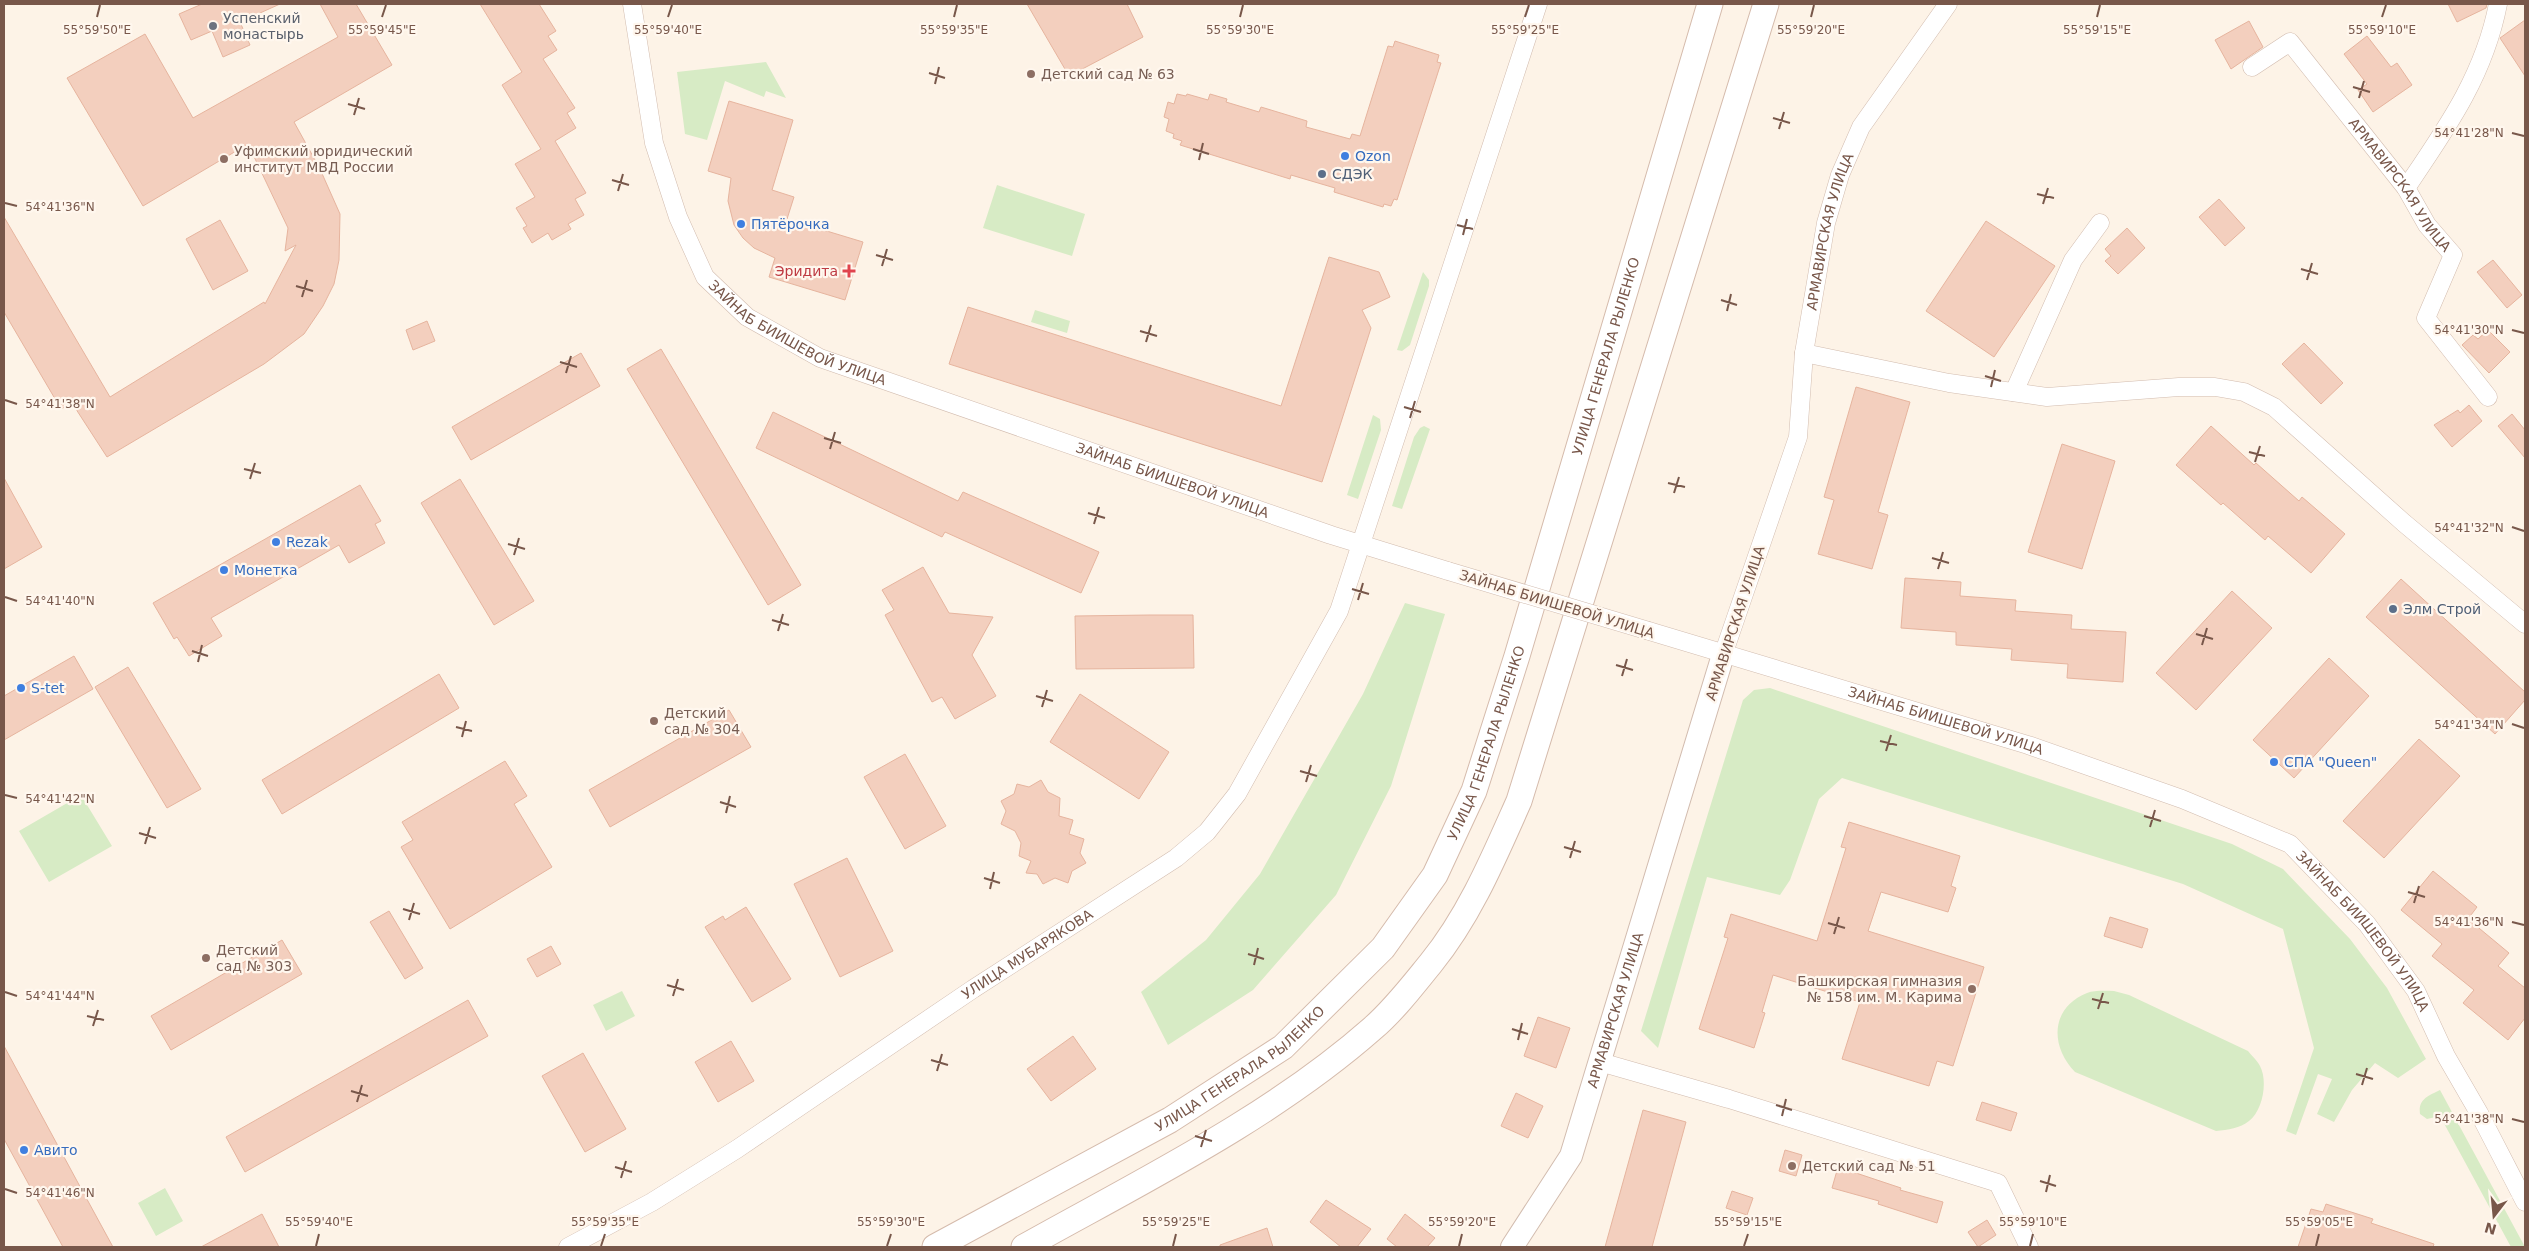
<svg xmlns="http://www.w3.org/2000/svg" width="2529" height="1251" font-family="'DejaVu Sans',sans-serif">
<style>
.green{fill:#d7ebc5}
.building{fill:#f3cfbe;stroke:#e6b49e}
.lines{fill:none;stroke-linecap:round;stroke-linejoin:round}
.minor-casing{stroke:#d2bcaf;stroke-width:19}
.tertiary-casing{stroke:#d2bcaf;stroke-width:24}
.secondary-casing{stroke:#d5bbac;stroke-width:27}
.minor{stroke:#fff;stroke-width:18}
.tertiary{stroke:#fff;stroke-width:22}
.secondary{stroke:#fff;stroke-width:25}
.minor-bridge-casing{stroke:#d2bcaf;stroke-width:19;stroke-linecap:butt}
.minor-bridge{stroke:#fff;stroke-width:18}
.ticks{fill:none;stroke:#78574a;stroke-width:2}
.worship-dot{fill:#6b7280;stroke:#fff7ee;stroke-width:2}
.education-dot{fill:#8d6e63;stroke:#fff7ee;stroke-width:2}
.shop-dot{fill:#3f7fe0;stroke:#fff7ee;stroke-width:2}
.service-dot{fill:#5c6f8a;stroke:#fff7ee;stroke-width:2}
.health-dot{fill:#e0444e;stroke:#fff7ee;stroke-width:2}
.labels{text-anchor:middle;stroke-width:4.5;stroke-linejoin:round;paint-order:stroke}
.worship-label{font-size:14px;fill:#5b616d;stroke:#fff7ee;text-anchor:start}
.education-label{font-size:14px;fill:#785e54;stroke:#fff7ee;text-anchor:start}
.shop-label{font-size:14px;fill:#366cbe;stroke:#fff7ee;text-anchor:start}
.service-label{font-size:14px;fill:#4e5e75;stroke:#fff7ee;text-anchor:start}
.street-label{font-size:14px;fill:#78574a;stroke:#fff7ee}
.health-label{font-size:14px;fill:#be3a42;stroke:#fff7ee;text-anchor:end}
.ticks-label{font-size:12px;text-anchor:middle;fill:#78574a;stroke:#fff7ee;stroke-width:4.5;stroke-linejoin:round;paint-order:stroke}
</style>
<rect width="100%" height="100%" fill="#fdf3e7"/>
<!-- green -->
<path class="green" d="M766 62 786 98 766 91 764 97 725 81 707 140 685 134 677 72Z
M997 185 1085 214 1072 256 983 228Z
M1423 272 1429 280V286L1410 345 1402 351 1397 350Z
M1035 310 1070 321 1067 333 1031 322Z
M1373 415 1380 419 1381 430 1358 499 1347 495Z
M1424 426 1430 429 1402 509 1392 506 1414 437 1420 428Z
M1405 603 1445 614 1391 786 1336 895 1253 990 1168 1045 1141 992 1206 940 1260 874 1363 694Z
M1770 688 2232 844 2283 869 2350 939 2387 988 2426 1059 2398 1078 2375 1063 2352 1090 2334 1122 2317 1114 2332 1079 2318 1074 2296 1135 2286 1131 2314 1048 2283 929 2183 884 1842 778 1819 799 1790 880 1780 895 1707 877 1658 1048 1641 1031 1743 700 1754 690Z
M81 795 112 846 49 882 19 831Z
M622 991 635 1016 606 1031 593 1005Z
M2114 991 2129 995 2248 1051C2251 1055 2257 1060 2260 1066 2268 1081 2263 1110 2249 1121 2240 1128 2228 1130 2216 1131L2075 1072C2050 1046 2050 1008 2087 993 2095 990 2106 991 2114 991Z
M2440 1090 2525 1247H2511L2440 1116 2427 1119 2420 1114C2418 1099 2428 1096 2440 1090Z
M165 1188 183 1221 156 1236 138 1203Z"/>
<!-- building -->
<path class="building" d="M202 4H280L240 22 250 45 223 57 212 31 191 40 179 14Z
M320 4H356L392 65 294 122 320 169 340 214 339 260 334 284 323 306 304 334 264 364 107 457 72 403 61 409 4 312V217L110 397 264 302 265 304 296 245 285 251 288 228 248 144 143 206 67 78 145 34 193 118 338 37Z
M480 4H539L556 31 548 36 557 50 543 59 575 108 567 113 576 128 555 141 586 193 575 199 584 215 568 224 571 229 552 240 548 233 532 243 523 228 527 226 516 208 535 197 515 164 541 149 502 85 522 72Z
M1027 4H1127L1143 37 1069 76Z
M2448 4H2487L2486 8 2457 22Z
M2525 20V76L2500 38Z
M2249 21 2263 47 2231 69 2215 40Z
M2367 36 2391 67 2397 63 2412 85 2373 112 2358 90 2367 84 2344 54Z
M1395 41 1439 55 1437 62 1441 63 1397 200 1394 199 1391 206 1384 204 1383 207 1334 192 1335 188 1291 175 1290 179 1180 145 1182 141 1173 138 1174 134 1166 131 1169 119 1164 117 1168 102 1174 104 1177 94 1186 96 1187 94 1208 100 1210 94 1227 99 1226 102 1259 112 1261 107 1307 121 1306 127 1350 139 1352 134 1360 136 1388 46 1393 47Z
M729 101 793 120 772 190 794 197 787 219 863 242 845 300 769 277 775 258 754 248 743 238 734 225 728 201 731 178 708 171Z
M2219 199 2245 228 2225 246 2199 217Z
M220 220 248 271 213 290 186 239Z
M1986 221 2055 266 1994 357 1926 311Z
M2127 228 2145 248 2118 274 2105 261 2111 256 2105 249Z
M1329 257 1379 272 1390 297 1362 310 1371 328 1322 482 949 364 968 307 1281 406Z
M2493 260 2522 295 2507 308 2477 272Z
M427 321 435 341 413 350 406 330Z
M2488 330 2510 352 2489 373 2462 345 2473 335 2478 339Z
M2304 343 2343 383 2321 404 2282 364Z
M661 349 801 585 768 605 627 369Z
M581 353 600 386 471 460 452 427Z
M1856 387 1910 402 1878 512 1888 515 1872 569 1818 554 1834 500 1824 497Z
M2469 405 2482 421 2452 447 2434 425 2458 410 2460 413Z
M773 412 958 501 963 492 1099 552 1081 593 945 532 942 537 756 448Z
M2512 414 2525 430V458L2498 426Z
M2211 426 2254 465 2256 463 2299 501 2302 497 2345 534 2311 573 2268 536 2265 540 2223 503 2221 505 2176 465Z
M2062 444 2115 461 2082 569 2028 552Z
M4 478 42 547 4 569Z
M460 479 534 601 494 625 421 503Z
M360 485 381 521 375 524 385 543 349 563 339 545 211 618 222 636 189 656 177 637 174 639 153 603Z
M923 567 949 613 993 617 972 655 996 696 955 719 942 697 932 702 885 615 894 610 882 590Z
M1905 578 1961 582 1960 596 2016 600 2015 611 2072 615 2071 629 2126 632 2123 682 2067 678 2068 664 2011 660 2012 649 1956 645V632L1901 628Z
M2401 579 2525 692V700L2495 734 2366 617Z
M2232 591 2272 628 2196 710 2156 673Z
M1150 615H1193L1194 668 1076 669 1075 616Z
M74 656 93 689 4 740V696Z
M2329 658 2369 696 2294 778 2253 740Z
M128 667 201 789 167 808 95 687Z
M439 674 459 708 282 814 262 780Z
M1080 694 1169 752 1139 799 1050 742Z
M729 710 751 747 610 827 589 790Z
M2419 739 2460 776 2384 858 2343 821Z
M905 754 946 826 905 849 864 777Z
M505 761 527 796 514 804 552 867 450 929 401 847 413 840 402 822Z
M1041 780 1048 792 1060 798 1059 816 1073 820 1069 834 1084 839 1080 853 1086 863 1072 871 1068 883 1055 878 1043 884 1037 874 1026 873 1031 861 1019 856 1021 843 1015 831 1001 824 1006 811 1001 801 1014 794 1017 784 1029 787Z
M1849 822 1960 856 1951 886 1956 888 1948 912 1881 892 1868 931 1984 967 1953 1066 1937 1061 1929 1086 1842 1059 1860 1002 1773 975 1762 1012 1765 1013 1754 1048 1699 1029 1728 938 1724 937 1731 914 1817 941 1846 848 1841 847Z
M847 858 893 951 840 977 794 884Z
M2433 871 2477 907 2468 919 2509 953 2498 966 2525 988V1018L2508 1040 2463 1003 2474 990 2432 956 2442 944 2401 910Z
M746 907 791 979 752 1002 705 927 723 916 725 920Z
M389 911 423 968 405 979 370 922Z
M2110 917 2148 929 2142 948 2104 936Z
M282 940 302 974 171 1050 151 1016Z
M551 946 561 964 537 977 527 959Z
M468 1000 488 1036 245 1172 226 1137Z
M1538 1017 1570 1028 1556 1068 1524 1056Z
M1073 1036 1096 1069 1051 1101 1027 1069Z
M731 1041 754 1081 718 1102 695 1062Z
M4 1046 77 1181 113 1247H63L4 1139Z
M583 1053 626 1129 585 1152 542 1076Z
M1516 1093 1543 1106 1528 1138 1501 1126Z
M1982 1102 2017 1113 2011 1131 1976 1120Z
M1643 1110 1686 1122 1652 1247H1605Z
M1785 1150 1802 1155 1796 1176 1779 1171Z
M1838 1167 1901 1188 1900 1190 1943 1202 1937 1223 1878 1204 1879 1201 1832 1188Z
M1732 1191 1753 1198 1747 1215 1726 1208Z
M1326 1200 1371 1229 1357 1247H1341L1310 1222Z
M2326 1204 2373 1219 2371 1223 2434 1244 2433 1247H2298L2311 1209 2323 1212Z
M262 1214 279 1247H201L231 1231Z
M1405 1214 1435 1238 1427 1247H1397L1387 1239Z
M1987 1220 1996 1235 1978 1247 1968 1232Z
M1267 1228 1273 1247H1220V1245Z"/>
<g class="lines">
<!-- minor casing -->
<g class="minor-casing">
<g id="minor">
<path id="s1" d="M632 4 654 143 678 217 705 277 747 317 820 358 1331 535 1448 571"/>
<path id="s2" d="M2252 67 2290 42 2406 188 2427 225 2453 255 2426 318 2488 397"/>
<path d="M2406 188C2446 129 2484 76 2498 4"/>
<path d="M1804 353 1949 383 2047 397 2179 387H2215L2244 392 2274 407 2404 523 2525 624"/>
<path d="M2014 392 2073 260 2100 223"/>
<path id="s3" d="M1649 631 2028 745 2182 799 2290 844 2367 924 2416 991 2446 1056 2479 1113 2525 1202"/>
<path id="s4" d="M1723 655 1798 437 1804 353 1826 223 1840 175 1861 127 1948 4"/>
<path d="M1600 1062 1729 1099 1998 1183 2029 1247"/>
<path id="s5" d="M568 1247 652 1202 737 1149 973 989 1176 858 1207 832 1237 794 1339 611 1538 4"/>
</g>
</g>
<!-- tertiary casing -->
<g class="tertiary-casing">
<g id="tertiary">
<path id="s6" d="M1512 1247 1571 1156 1723 655"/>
</g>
</g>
<!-- secondary casing -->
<g class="secondary-casing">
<g id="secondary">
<path id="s7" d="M935 1247 1170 1120 1283 1047 1383 948 1435 875 1474 791 1517 656 1710 4"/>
<path d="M1024 1247C1142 1181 1271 1118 1373 1028 1394 1010 1413 985 1431 963 1470 915 1494 857 1519 801L1766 4"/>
</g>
</g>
<!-- minor -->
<use href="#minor" class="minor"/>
<!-- tertiary -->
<use href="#tertiary" class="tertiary"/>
<!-- secondary -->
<use href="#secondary" class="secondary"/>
<!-- minor-bridge casing -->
<g class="minor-bridge-casing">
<path id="minor-bridge" d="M1448 571 1649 631"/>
</g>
<!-- minor-bridge -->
<use href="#minor-bridge" class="minor-bridge"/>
</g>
<!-- ticks -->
<path class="ticks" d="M97 17 100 5M382 17 386 5M668 17 672 5M954 17 957 5M1240 17 1243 5M1525 17 1529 5M1811 17 1814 5M2097 17 2100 5M2382 17 2386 5M929 73 945 78M935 84 939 67M2353 87 2370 92M2359 98 2364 81M348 104 365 109M354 115 359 98M1773 118 1790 123M1779 129 1784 112M2512 133 2524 136M1193 149 1209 154M1199 160 1203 143M612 180 629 185M618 191 623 174M2037 194 2054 198M5 203 17 206M2043 204 2048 188M1457 225 1473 229M1463 235 1467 219M876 255 893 260M882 266 887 249M2301 269 2318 274M2307 280 2312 263M296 286 313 291M302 297 307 280M1721 300 1737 305M1727 311 1731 294M2512 330 2524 333M1140 331 1157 336M1146 342 1151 325M560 362 577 367M566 373 571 356M1985 376 2001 381M1991 387 1995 370M5 400 17 404M1404 407 1421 412M1410 418 1415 401M824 438 841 443M830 449 835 432M2249 452 2265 456M2255 462 2260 446M244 469 261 473M250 479 255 463M1668 483 1685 487M1674 493 1679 477M1088 513 1105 518M1094 524 1099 507M2512 527 2524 531M508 544 525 549M514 555 519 538M1932 558 1949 563M1938 569 1943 552M1352 589 1369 594M5 597 17 601M1358 600 1363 583M772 620 789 625M778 631 783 614M2196 634 2213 639M2202 645 2207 628M192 651 208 656M198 662 202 645M1616 665 1633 670M1622 676 1627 659M1036 696 1053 701M1042 707 1047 690M2512 724 2524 728M456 727 472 731M462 737 466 721M1880 741 1897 745M1886 751 1891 735M1300 771 1317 776M1306 782 1311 765M5 795 17 798M720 802 736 807M726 813 730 796M2144 816 2161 821M2150 827 2155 810M139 833 156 838M145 844 150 827M1564 847 1581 852M1570 858 1575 841M984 878 1000 883M990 889 994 872M2408 892 2425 897M2414 903 2419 886M403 909 420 914M409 920 414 903M2512 922 2524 925M1828 923 1845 928M1834 934 1839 917M1248 954 1264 959M1254 965 1258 948M667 985 684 990M5 992 17 996M673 996 678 979M2092 999 2109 1003M2098 1009 2103 993M87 1016 104 1020M93 1026 98 1010M1512 1029 1528 1034M1518 1040 1522 1023M931 1060 948 1065M937 1071 942 1054M2356 1074 2373 1079M2362 1085 2367 1068M351 1091 368 1096M357 1102 362 1085M1776 1105 1792 1110M1782 1116 1786 1099M2512 1119 2524 1122M1195 1136 1212 1141M1201 1147 1206 1130M615 1167 632 1172M621 1178 626 1161M2040 1181 2056 1186M5 1189 17 1193M2046 1192 2050 1175M316 1246 319 1234M601 1246 605 1234M887 1246 891 1234M1173 1246 1176 1234M1459 1246 1462 1234M1744 1246 1748 1234M2030 1246 2033 1234M2316 1246 2319 1234"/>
<!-- markers -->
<circle class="worship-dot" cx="213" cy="26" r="5"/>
<g class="education-dot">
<circle cx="1031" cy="74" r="5"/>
<circle cx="224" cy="159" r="5"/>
<circle cx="654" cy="721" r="5"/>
<circle cx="206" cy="958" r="5"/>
<circle cx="1972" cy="989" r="5"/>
<circle cx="1792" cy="1166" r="5"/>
</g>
<g class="shop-dot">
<circle cx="1345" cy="156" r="5"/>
<circle cx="741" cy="224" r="5"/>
<circle cx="276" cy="542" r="5"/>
<circle cx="224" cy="570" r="5"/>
<circle cx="21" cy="688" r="5"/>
<circle cx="2274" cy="762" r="5"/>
<circle cx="24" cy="1150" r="5"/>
</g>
<g class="service-dot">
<circle cx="1322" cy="174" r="5"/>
<circle cx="2393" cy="609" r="5"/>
</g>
<path class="health-dot" d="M846.5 263.5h5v5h5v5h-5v5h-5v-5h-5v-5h5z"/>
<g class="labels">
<!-- worship labels -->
<g class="worship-label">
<text x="223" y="23">Успенский<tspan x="223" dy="16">монастырь</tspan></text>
</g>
<!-- education labels -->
<g class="education-label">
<text x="1041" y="79">Детский сад № 63</text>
<text x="234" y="156">Уфимский юридический<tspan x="234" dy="16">институт МВД России</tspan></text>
<text x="664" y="718">Детский<tspan x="664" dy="16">сад № 304</tspan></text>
<text x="216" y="955">Детский<tspan x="216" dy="16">сад № 303</tspan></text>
<text x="1962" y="986" text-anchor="end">Башкирская гимназия<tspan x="1962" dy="16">№ 158 им. М. Карима</tspan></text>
<text x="1802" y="1171">Детский сад № 51</text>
</g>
<!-- shop labels -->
<g class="shop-label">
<text x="1355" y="161">Ozon</text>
<text x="751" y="229">Пятёрочка</text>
<text x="286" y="547">Rezak</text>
<text x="234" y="575">Монетка</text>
<text x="31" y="693">S-tet</text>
<text x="2284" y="767">СПА "Queen"</text>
<text x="34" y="1155">Авито</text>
</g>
<!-- service labels -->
<g class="service-label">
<text x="1332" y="179">СДЭК</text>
<text x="2403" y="614">Элм Строй</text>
</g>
<!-- street labels -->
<g class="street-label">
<text dy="5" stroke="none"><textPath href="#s2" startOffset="226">АРМАВИРСКАЯ УЛИЦА</textPath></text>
<text dy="5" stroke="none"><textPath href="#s4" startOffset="439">АРМАВИРСКАЯ УЛИЦА</textPath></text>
<text dy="5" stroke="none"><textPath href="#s1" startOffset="394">ЗАЙНАБ БИИШЕВОЙ УЛИЦА</textPath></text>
<text dy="5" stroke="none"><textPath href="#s7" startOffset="1179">УЛИЦА ГЕНЕРАЛА РЫЛЕНКО</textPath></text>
<text dy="5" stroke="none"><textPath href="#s1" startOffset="799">ЗАЙНАБ БИИШЕВОЙ УЛИЦА</textPath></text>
<text transform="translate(1557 604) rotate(17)" y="5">ЗАЙНАБ БИИШЕВОЙ УЛИЦА</text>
<text transform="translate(1735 623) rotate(-72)" y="5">АРМАВИРСКАЯ УЛИЦА</text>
<text dy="5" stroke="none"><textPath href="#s3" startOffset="310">ЗАЙНАБ БИИШЕВОЙ УЛИЦА</textPath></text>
<text dy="5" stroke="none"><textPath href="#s7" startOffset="774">УЛИЦА ГЕНЕРАЛА РЫЛЕНКО</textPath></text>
<text dy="5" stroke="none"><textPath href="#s3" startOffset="790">ЗАЙНАБ БИИШЕВОЙ УЛИЦА</textPath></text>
<text dy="5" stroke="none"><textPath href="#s5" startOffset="545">УЛИЦА МУБАРЯКОВА</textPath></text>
<text dy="5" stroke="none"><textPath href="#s6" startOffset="261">АРМАВИРСКАЯ УЛИЦА</textPath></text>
<text dy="5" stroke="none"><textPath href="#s7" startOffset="354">УЛИЦА ГЕНЕРАЛА РЫЛЕНКО</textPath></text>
</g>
<!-- health labels -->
<g class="health-label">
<text x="838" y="276">Эридита</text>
</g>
</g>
<g class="ticks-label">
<text x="97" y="34">55°59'50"E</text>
<text x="382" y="34">55°59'45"E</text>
<text x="668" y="34">55°59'40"E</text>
<text x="954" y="34">55°59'35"E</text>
<text x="1240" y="34">55°59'30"E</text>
<text x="1525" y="34">55°59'25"E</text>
<text x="1811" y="34">55°59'20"E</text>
<text x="2097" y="34">55°59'15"E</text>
<text x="2382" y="34">55°59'10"E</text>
<text x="2469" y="137">54°41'28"N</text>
<text x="60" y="211">54°41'36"N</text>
<text x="2469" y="334">54°41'30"N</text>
<text x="60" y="408">54°41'38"N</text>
<text x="2469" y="532">54°41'32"N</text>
<text x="60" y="605">54°41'40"N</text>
<text x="2469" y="729">54°41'34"N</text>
<text x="60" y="803">54°41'42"N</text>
<text x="2469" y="926">54°41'36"N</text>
<text x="60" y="1000">54°41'44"N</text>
<text x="2469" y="1123">54°41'38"N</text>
<text x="60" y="1197">54°41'46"N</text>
<text x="319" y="1226">55°59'40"E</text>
<text x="605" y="1226">55°59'35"E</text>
<text x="891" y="1226">55°59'30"E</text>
<text x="1176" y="1226">55°59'25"E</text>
<text x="1462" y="1226">55°59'20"E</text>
<text x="1748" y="1226">55°59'15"E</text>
<text x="2033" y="1226">55°59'10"E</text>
<text x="2319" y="1226">55°59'05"E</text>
</g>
<!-- border -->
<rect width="2529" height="1251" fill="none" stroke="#78574a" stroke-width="10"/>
<!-- north arrow -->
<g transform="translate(2494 1216) rotate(196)" stroke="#fff7ee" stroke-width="4" paint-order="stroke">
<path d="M0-4L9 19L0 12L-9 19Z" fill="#78574a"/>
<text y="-8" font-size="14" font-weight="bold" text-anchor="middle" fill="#78574a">N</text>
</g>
</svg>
